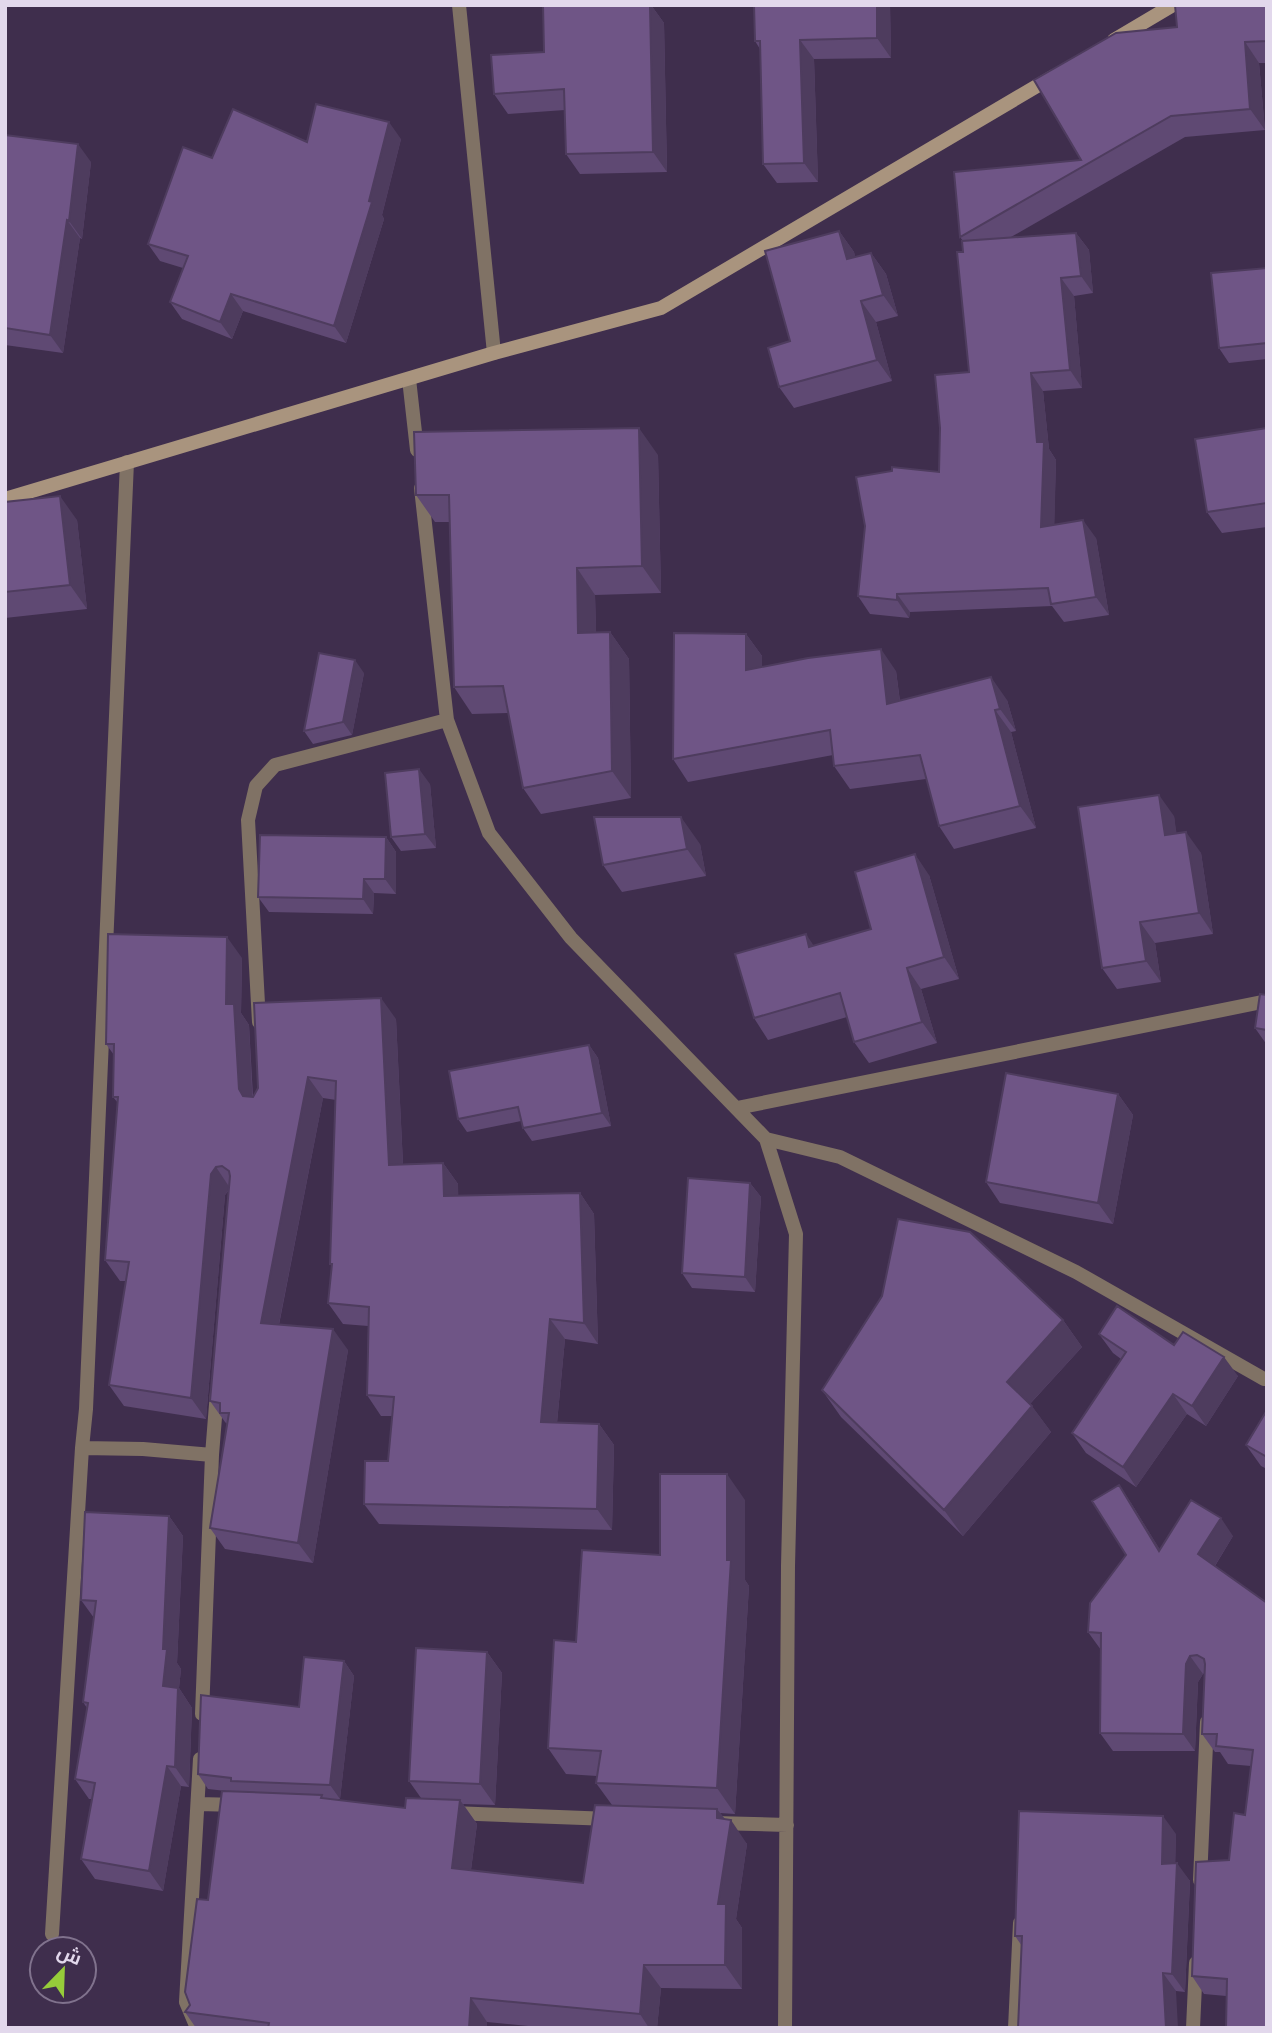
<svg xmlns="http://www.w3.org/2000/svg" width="1272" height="2033" font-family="'Alegreya Sans',Cairo,sans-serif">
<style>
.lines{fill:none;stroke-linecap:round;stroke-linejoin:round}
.street{stroke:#807265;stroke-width:14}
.secondary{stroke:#a9947e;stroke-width:14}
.wall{fill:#5f4973}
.shaded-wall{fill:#4e3c5e}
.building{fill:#6f5586;stroke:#4e3c5e;stroke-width:2}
</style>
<rect width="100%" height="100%" fill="#3f2e4d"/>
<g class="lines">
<!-- street -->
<path class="street" d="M459 5 494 353
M409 379 417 450
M127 462 86 1409 82 1448 143 1449 212 1455
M421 488 447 720 489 833 571 938 766 1139 796 1234 788 1566 785 2028
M259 1022 248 820 256 786 275 765 447 720
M737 1108 1267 1001
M766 1139 840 1157 1076 1272 1264 1379
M202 1714 212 1455 217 1392
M198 1804 239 1805
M452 1813 610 1819
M714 1823 787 1825
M1200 1880 1207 1722
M52 1934 82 1448
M197 2028 186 2002 200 1759
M1015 2028 1020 1923
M1193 2028 1196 1963"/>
<!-- secondary -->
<path class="secondary" d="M1114 40 1173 5
M5 499 494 353 661 308 1054 76"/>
</g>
<!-- wall -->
<path class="wall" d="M543 5H651L664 23 667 172 580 174 566 154 565 110 508 114 494 94 544 52Z
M890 5 891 58 814 59 818 182 777 183 763 164 760 49 755 41Z
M1267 5V63H1259L1265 130 1185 137 1011 237 1076 233 1089 250 1093 293 1074 296 1082 388 1043 391 1049 449 1056 460 1054 525 1096 538 1109 615 1064 622 1052 606 910 612 909 618 870 614 858 596 939 472 969 372 963 241 960 237 1081 160 1177 27Z
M5 135 91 162 82 239 80 238 63 353 5 345Z
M401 139 382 215 384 219 346 343 243 311 232 339 182 319 170 302 183 268 160 261 148 244 212 158 307 142Z
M839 231 854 252 855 257 871 253 886 274 898 316 876 322 892 381 794 408 779 387 790 341Z
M1267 268V359L1229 363 1219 348Z
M1267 428V527L1222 533 1207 512Z
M658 455 661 593 595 595 596 632H610L629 659 631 798 541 814 523 788 508 713 472 714 454 687 450 522H435L416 495Z
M5 502 77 520 87 609 5 618Z
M746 634 762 656V666L896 671 900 701 1007 700 1016 731 1011 732 1036 828 954 849 939 826 926 779 850 789 834 766 833 755 688 782 673 759Z
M364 673 352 735 313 744 304 731Z
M430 784 436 848 401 851 391 837Z
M1174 816 1176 834 1201 853 1213 934 1155 943 1161 982 1117 989 1102 968Z
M386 837 396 852V894L374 893 373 914 269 912 258 897Z
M700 844 706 876 622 892 603 865Z
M929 875 959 979 921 989 937 1043 869 1063 854 1042 847 1017 768 1040 754 1018 814 946 871 929Z
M242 958 241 1013 249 1025 253 1097 396 1019 403 1164 443 1163 458 1184V1196L580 1193 594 1214 598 1344 565 1339 557 1423 599 1424 614 1445 612 1530 379 1524 364 1504 388 1461 392 1416H381L367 1395 368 1326 343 1324 328 1303 332 1267 330 1264 336 1100 323 1098 279 1325 348 1350 313 1563 225 1549 210 1528 227 1424 225 1422 210 1401 229 1190 225 1195 206 1419 124 1406 109 1385 126 1281H120L105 1260 118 1103 113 1097 114 1055 106 1044Z
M1255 1028 1267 1030V1045Z
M589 1045 598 1058 611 1126 532 1141 523 1128 521 1121 467 1132 458 1119Z
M1118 1094 1133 1115 1113 1224 1000 1203 986 1182Z
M750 1183 761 1197 755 1292 692 1288 682 1273Z
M1063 1320 1082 1347 1030 1404 1051 1432 963 1536 841 1417 822 1390Z
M1099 1334 1174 1345 1238 1376 1206 1426 1187 1414 1136 1487 1086 1453 1072 1433 1121 1359 1113 1353Z
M1267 1410V1469L1261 1466 1246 1445Z
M1119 1485 1131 1503 1160 1550 1233 1536 1215 1566 1267 1603V2028L1226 1996 1204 1994 1192 1976 1229 1860 1245 1815 1251 1766 1228 1764 1220 1752H1215L1202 1734 1205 1673 1203 1674 1198 1682 1195 1751H1113L1100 1733 1101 1650 1088 1632 1126 1555Z
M745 1500V1580L749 1586 735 1814 720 1813 747 1844 736 1919 742 1928V1989L661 1988 657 2028H548L487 2022V2028H196L185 2012 190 2005 208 1900 235 1792 208 1789 198 1774 299 1707 344 1661 354 1676 340 1799H327L405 1808 421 1798 409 1781 487 1652 502 1673 495 1805 463 1804 477 1824 471 1870 583 1883 612 1805 596 1783 597 1776 566 1774 548 1748 576 1642 660 1555Z
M169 1516 183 1536 177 1663 181 1669 179 1688 192 1708 189 1787 181 1786 163 1891 95 1879 81 1859 92 1799H89L75 1779 87 1708 83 1702 94 1618 81 1600Z
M1176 1834 1175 1863 1190 1881 1185 1992 1176 1991 1022 1946 1015 1936Z"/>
<!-- shaded-wall -->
<path class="shaded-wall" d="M650 5H651L664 23 667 172 653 152Z
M877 5H890L891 58 877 38Z
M800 40 814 59 818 182 804 163Z
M1245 42 1259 63 1265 130 1250 109Z
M389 122 401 139 382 215 384 219 346 343 334 326 369 201Z
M78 144 91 162 82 239 69 221Z
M67 220 80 238 63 353 50 335Z
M839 231 854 252 862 280 847 259Z
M1076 233 1089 250 1093 293 1081 276Z
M871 253 886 274 898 316 883 295Z
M1061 278 1074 296 1082 388 1070 370Z
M231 294 243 311 232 339 220 322Z
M861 301 876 322 892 381 877 360Z
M1031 373 1043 391 1049 449 1056 460 1054 545 1041 527 1037 442Z
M639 428 658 455 661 593 642 566Z
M60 496 77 520 87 609 70 585Z
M1083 520 1096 538 1109 615 1096 597Z
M577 568 595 595 597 659 578 633Z
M897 594 910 612 909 618 897 600Z
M610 632 629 659 631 798 612 771Z
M746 634 762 656V692L746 670Z
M881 649 896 671 903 726 887 704Z
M355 660 364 673 352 735 343 722Z
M991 677 1007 700 1016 731 1000 709Z
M995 710 1011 732 1036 828 1020 806Z
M419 769 430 784 436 848 425 834Z
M1159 795 1174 816 1180 856 1165 835Z
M681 817 700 844 706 876 687 849Z
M1186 832 1201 853 1213 934 1199 913Z
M386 837 396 852V894L385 879Z
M915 854 929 875 959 979 944 957Z
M364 879 374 893 373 914 363 899Z
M1140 922 1155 943 1161 982 1146 961Z
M806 934 820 955 809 947Z
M227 937 242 958 241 1013 249 1025 253 1110 258 1117 239 1089 226 1004Z
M907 968 921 989 937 1043 922 1022Z
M381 998 396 1019 404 1186 389 1165Z
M589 1045 598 1058 611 1126 602 1113Z
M308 1077 323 1098 275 1344 261 1323Z
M1118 1094 1133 1115 1113 1224 1098 1203Z
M443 1163 458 1184 459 1217 444 1196Z
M216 1167 230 1188 225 1195 206 1419 191 1398 211 1174Z
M750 1183 761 1197 755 1292 745 1277Z
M580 1193 594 1214 598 1344 584 1323Z
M550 1319 565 1339 555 1443 541 1422Z
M1063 1320 1082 1347 1026 1408 1007 1382Z
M333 1329 348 1350 313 1563 298 1543Z
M1224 1357 1238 1376 1206 1426 1192 1406Z
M1173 1394 1187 1414 1136 1487 1123 1467Z
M1032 1406 1051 1432 963 1536 944 1510Z
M599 1424 614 1445 612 1530 597 1509Z
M727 1474 745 1500V1580L749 1586 735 1814 717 1788 727 1560Z
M1119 1485 1131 1503 1172 1569 1159 1551Z
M169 1516 183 1536 177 1663 181 1669 179 1688 192 1708 189 1787 175 1767 163 1686V1649Z
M1221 1518 1233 1536 1211 1572 1198 1554Z
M487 1652 502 1673 495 1805 480 1784Z
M1190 1656 1203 1674 1198 1682 1195 1751 1183 1734 1186 1664Z
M344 1661 354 1676 340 1799 330 1785Z
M167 1766 181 1786 163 1891 149 1871Z
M460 1800 477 1824 468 1892 452 1868Z
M717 1809 730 1826 731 1820 747 1844 736 1919 742 1928V1989L725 1965 718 1904Z
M1163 1816 1176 1834 1175 1882 1162 1864Z
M1177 1863 1190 1881 1185 1992 1172 1974Z
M644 1965 661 1988 657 2028H649L640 2014Z
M1163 1973 1176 1991 1178 2028H1166Z
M471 1998 487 2022V2028H469Z"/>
<!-- building -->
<path class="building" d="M543 5H650L653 152 566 154 564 89 494 94 491 55 544 52Z
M754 5H877V38L800 40 804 163 763 164 760 41H755Z
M1175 5H1267V41L1245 42 1250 109 1171 116 960 237 954 172 1081 160 1034 80 1116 33 1177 27Z
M316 104 389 122 369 201 372 202 334 326 231 294 220 322 170 302 188 256 148 244 183 147 212 158 233 109 307 142Z
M5 135 78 144 69 221 67 220 50 335 5 328Z
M839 231 847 259 871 253 883 295 861 301 877 360 779 387 768 348 790 341 765 251Z
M1076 233 1081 276 1061 278 1070 370 1031 373 1037 442H1044L1041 527 1083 520 1096 597 1051 604 1048 588 897 594V600L858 596 865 526 856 477 892 471V467L939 472 940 428 935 375 969 372 957 252H963L962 241Z
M1267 268V343L1219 348 1211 273Z
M639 428 642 566 577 568 578 633 610 632 612 771 523 788 503 686 454 687 449 495H416L414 432Z
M1267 428V503L1207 512 1195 439Z
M60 496 70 585 5 592V502Z
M674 633 746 634V670L808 658 881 649 887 704 991 677 1000 709 995 710 1020 806 939 826 920 755 834 766 830 730 673 759Z
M319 653 355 660 343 722 304 731Z
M419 769 425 834 391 837 385 773Z
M1159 795 1165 835 1186 832 1199 913 1140 922 1146 961 1102 968 1078 807Z
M594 817H681L687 849 603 865Z
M260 835 386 837 385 879H364L363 899 258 897Z
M915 854 944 957 907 968 922 1022 854 1042 840 993 754 1018 735 954 806 934 809 947 871 929 855 872Z
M108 934 227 937 226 1004H234L239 1089 243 1096 253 1097 258 1088 254 1003 381 998 389 1165 443 1163 444 1196 580 1193 584 1323 550 1319 541 1422 599 1424 597 1509 364 1504 365 1461H388L394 1397 367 1395 369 1307 328 1303 332 1264H330L336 1081 308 1077 261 1323 333 1329 298 1543 210 1528 229 1413H220V1403L210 1401 230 1176 229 1171 222 1166 216 1167 211 1174 191 1398 109 1385 129 1262 105 1260 118 1097H113L114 1044H106Z
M1260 994 1267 995V1030L1255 1028Z
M589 1045 602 1113 523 1128 518 1107 458 1119 449 1071Z
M1006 1073 1118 1094 1098 1203 986 1182Z
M688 1178 750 1183 745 1277 682 1273Z
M898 1219 970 1232 1063 1320 1007 1382 1032 1406 944 1510 822 1390 882 1296Z
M1117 1306 1174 1345 1183 1332 1224 1357 1192 1406 1173 1394 1123 1467 1072 1433 1126 1352 1099 1334Z
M1267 1410V1457L1246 1445Z
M660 1474H727V1560H731L717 1788 596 1783 601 1751 548 1748 554 1640 576 1642 582 1550 660 1555Z
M1119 1485 1159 1551 1191 1500 1221 1518 1198 1554 1267 1603V2028H1226L1227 1979 1192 1976 1196 1862 1229 1860 1234 1813 1245 1815 1253 1750 1216 1746 1217 1734H1202L1205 1664 1204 1659 1197 1655 1190 1656 1186 1664 1183 1734 1100 1733 1101 1633 1088 1632 1090 1603 1126 1555 1092 1501Z
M85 1512 169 1516 163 1649H167L163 1686 178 1688 175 1767 167 1766 149 1871 81 1859 95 1783 75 1779 88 1703 83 1702 96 1601 81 1600Z
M416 1648 487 1652 480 1784 409 1781Z
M304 1657 344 1661 330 1785 231 1781V1778L198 1774 201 1695 299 1707Z
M222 1791 322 1795 321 1798 405 1808 406 1798 460 1800 452 1868 583 1883 595 1805 717 1809V1818L731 1820 718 1904H726L725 1965H644L640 2014 471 1998 469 2028H268L269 2023 185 2012 190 2005 185 1992 197 1899 208 1900Z
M1019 1811 1163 1816 1162 1864 1177 1863 1172 1974 1163 1973 1166 2028H1018L1022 1936H1015Z"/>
<!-- border -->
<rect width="1272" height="2033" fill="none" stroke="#e2d8ec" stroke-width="14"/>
<!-- north arrow -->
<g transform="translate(63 1970) rotate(23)"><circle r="33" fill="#3f2e4d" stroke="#80728d" stroke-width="2"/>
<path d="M0-5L12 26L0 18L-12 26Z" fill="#96cc3a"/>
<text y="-10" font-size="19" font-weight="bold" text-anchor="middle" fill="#e2d8ec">ش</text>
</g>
</svg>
